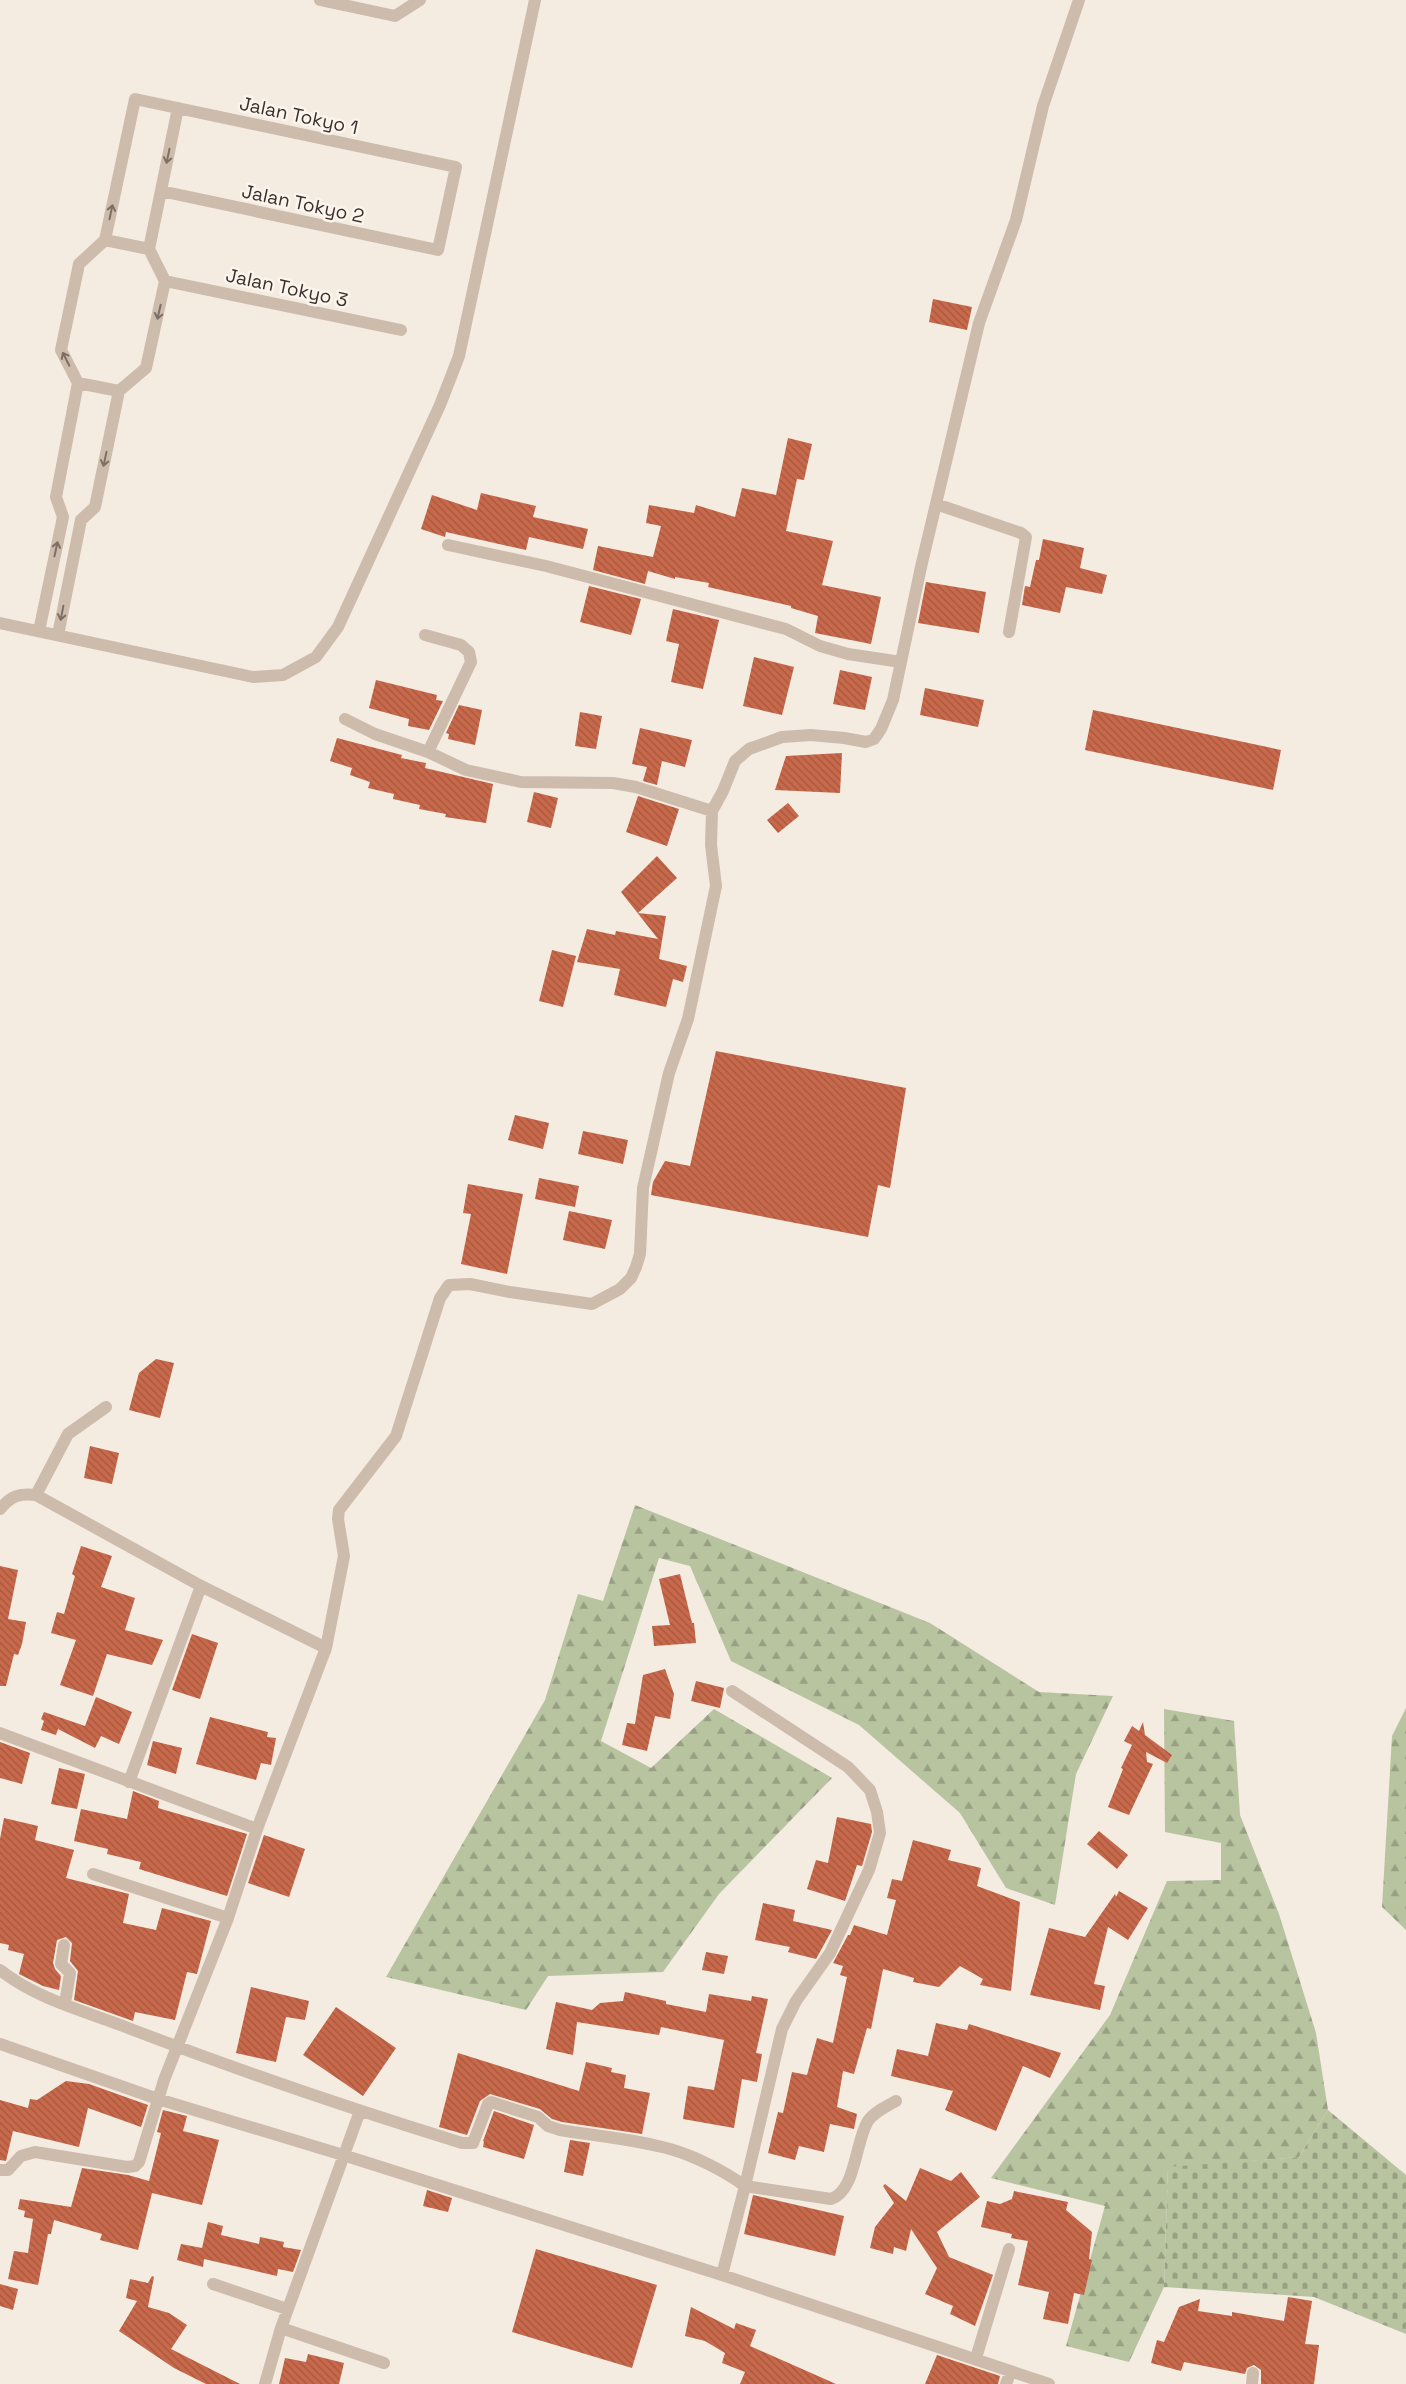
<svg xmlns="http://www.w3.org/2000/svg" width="1406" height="2384" font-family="'Space Grotesk',sans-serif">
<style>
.forest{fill:url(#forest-firs)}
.cemetery{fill:url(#cemetery-stones)}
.building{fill:url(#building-back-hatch)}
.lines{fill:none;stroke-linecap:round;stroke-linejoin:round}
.minor{stroke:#cdbbac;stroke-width:12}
.oneway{stroke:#7d6f65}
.labels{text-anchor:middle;stroke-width:5;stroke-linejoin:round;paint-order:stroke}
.street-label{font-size:19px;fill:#3b302b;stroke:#fbf5ee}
</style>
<defs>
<pattern id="forest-firs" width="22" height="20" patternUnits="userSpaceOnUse" patternTransform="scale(1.25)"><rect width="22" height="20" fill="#b8c4a0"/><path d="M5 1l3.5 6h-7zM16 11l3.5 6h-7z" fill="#97a083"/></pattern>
<pattern id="cemetery-stones" width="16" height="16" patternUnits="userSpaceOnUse" patternTransform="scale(1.25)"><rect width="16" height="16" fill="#b8c4a0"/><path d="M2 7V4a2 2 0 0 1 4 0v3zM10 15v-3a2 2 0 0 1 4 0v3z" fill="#97a083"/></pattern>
<pattern id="building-back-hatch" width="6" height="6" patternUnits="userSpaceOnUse" patternTransform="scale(1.25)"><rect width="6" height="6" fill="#c8694b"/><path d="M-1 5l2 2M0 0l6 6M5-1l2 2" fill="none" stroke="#a4573f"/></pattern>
</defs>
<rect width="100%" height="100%" fill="#f4ebe1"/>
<!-- forest -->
<path class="forest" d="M635 1505 930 1623 1039 1692 1113 1696 1076 1774 1055 1905 1006 1888 960 1813 859 1725 731 1661 690 1566 659 1558 601 1741 651 1768 714 1709 832 1778 719 1894 663 1972 548 1976 526 2010 386 1977 545 1700 578 1594 603 1601Z
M1406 1708V1930L1382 1907 1392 1736Z
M1164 1709 1234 1721 1240 1815 1279 1914 1316 2033 1328 2110 1299 2157 1168 2168 1164 2287 1129 2362 1066 2346 1105 2206 991 2178 1110 2015 1167 1881 1221 1880V1843L1165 1832Z"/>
<!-- cemetery -->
<path class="cemetery" d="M1328 2110 1406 2175V2334L1314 2297 1164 2287 1168 2167 1299 2157Z"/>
<!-- building -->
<path class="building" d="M933 299 972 307 967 330 929 322Z
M788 438 812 444 804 480 797 479 786 531 833 541 822 585 881 597 871 644 815 633 818 616 791 608V606L708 587 709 583 675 577V579L648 571 645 584 593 570 598 546 653 557 661 526 646 523 649 505 694 513 696 505 735 517 742 488 776 495Z
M481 493 536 506 533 517 588 529 583 549 529 537 526 550 446 532 445 537 421 529 432 495 477 510Z
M1043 539 1084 548 1080 568 1107 575 1102 594 1066 587 1060 613 1022 605 1025 586 1030 587 1036 560H1039Z
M926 582 986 592 979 633 918 623Z
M589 586 641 599 631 635 580 622Z
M673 609 719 620 703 689 671 682 679 644 666 641Z
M754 657 794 667 782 715 743 706Z
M840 670 872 677 865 710 833 704Z
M376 680 437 695 436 700 443 701 429 730 408 726 409 719 369 708Z
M925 688 984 700 978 727 920 715Z
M459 705 482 710 475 745 448 739 449 734 446 733Z
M1093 710 1281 750 1273 790 1085 750Z
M580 712 602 716 596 749 575 746Z
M640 728 692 740 685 767 662 761 657 785 643 781 647 767 632 764Z
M337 738 402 755 401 758 426 763 425 768 493 784 486 823 445 817 446 814 419 809 420 805 393 799 394 794 368 788 370 782 350 775 352 768 330 761Z
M842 753 840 793 775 790 786 756Z
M534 792 558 798 551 828 527 822Z
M638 796 679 809 667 846 626 832Z
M788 803 799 816 778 833 767 820Z
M657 856 677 878 638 913 666 916 659 959 687 966 683 982 673 979 666 1007 614 995 620 969 577 962 587 929 615 935 616 931 658 939 621 892Z
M552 950 576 956 563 1007 539 1001Z
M716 1051 906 1088 890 1188 878 1185 868 1237 651 1195 653 1182 665 1161 690 1166Z
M515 1115 549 1123 543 1149 508 1140Z
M583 1131 628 1140 623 1164 578 1154Z
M539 1178 579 1186 575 1207 535 1199Z
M468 1184 523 1194 507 1274 461 1264 471 1214 463 1213Z
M569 1211 612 1220 605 1249 563 1240Z
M156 1359 174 1363 160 1418 129 1410 139 1373Z
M90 1446 119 1453 112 1484 84 1478Z
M81 1546 112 1556 101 1587 135 1598 125 1630 163 1640 152 1665 107 1654 93 1696 60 1685 76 1640 51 1633 57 1612 64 1614 75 1576 72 1574Z
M0 1566 18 1570 8 1619 26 1622 22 1644 18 1655 14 1654 6 1686H0Z
M680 1574 692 1623H694L696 1643 654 1646 652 1626 670 1625 659 1579Z
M192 1634 218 1643 200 1699 172 1690Z
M665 1669 674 1694 670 1719 655 1716 647 1751 622 1745 627 1723 635 1724 643 1675Z
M696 1681 724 1688 720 1708 691 1701Z
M96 1697 132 1712 119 1744 101 1736 95 1748 58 1729 56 1735 41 1730 44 1721 41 1719 44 1712 85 1726Z
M210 1717 268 1732 267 1737 276 1738 271 1765 261 1763 256 1780 196 1764Z
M1143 1722 1145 1735 1172 1755 1167 1763 1146 1752 1147 1762 1153 1764 1129 1815 1108 1807 1123 1769 1121 1768 1132 1745 1124 1741 1132 1726 1139 1731Z
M153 1741 182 1748 176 1774 147 1765Z
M0 1742 30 1753 22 1784 0 1778Z
M59 1768 85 1774 77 1809 51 1804Z
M133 1791 159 1801 158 1808 247 1834 227 1896 139 1869 141 1862 107 1854 108 1849 74 1841 81 1809 127 1819Z
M837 1817 871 1824 872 1832 862 1866 857 1865 845 1901 807 1889 816 1860 828 1863Z
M4 1818 38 1826 35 1840 74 1850 66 1878 129 1894 123 1923 156 1930 162 1908 211 1921 197 1974 187 1972 175 2020 135 2012 133 2021 74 2000 78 1971 70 1961 72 1943 66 1937 57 1940 53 1963 55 1969 61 1976 59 1990 43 1986 19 1974 24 1954 8 1950 9 1945 0 1943V1839Z
M1099 1831 1128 1855 1117 1869 1087 1844Z
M264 1835 305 1849 289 1897 248 1883Z
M913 1840 951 1850 948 1860 981 1868 977 1886 1020 1902 1011 1991 980 1985 983 1979 960 1966 939 1987 913 1982 914 1978 883 1969 871 2029 867 2028 854 2074 843 2071 837 2107 857 2114 854 2129 830 2124 824 2152 799 2146 795 2160 768 2153 778 2112 783 2113 792 2072 807 2075 817 2038 833 2043 847 1977 840 1975 843 1966 833 1963 848 1935H850L854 1925 887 1935 896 1900 887 1898 892 1879 902 1881Z
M1119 1891 1148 1908 1128 1940 1108 1927 1094 1984 1105 1986 1100 2010 1030 1995 1049 1928 1085 1937 1115 1894 1116 1897Z
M763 1903 795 1910 793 1921 832 1930 816 1959 788 1952 790 1947 755 1940Z
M706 1952 728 1956 724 1974 702 1970Z
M251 1987 309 2001 305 2020 286 2017 276 2062 236 2053Z
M625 1992 666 2001V2004L706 2012 709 1994 751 2001 752 1996 768 1999 756 2053 762 2054 757 2082 742 2079 734 2128 683 2119 688 2086 714 2090 724 2040 661 2027 659 2035 577 2022 573 2055 546 2049 556 2002 592 2010 600 2003 623 2001Z
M336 2007 396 2048 363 2096 303 2055Z
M936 2023 967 2030 969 2024 1061 2053 1050 2078 1023 2066 996 2131 945 2110 953 2091 891 2076 897 2049 928 2056Z
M458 2053 579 2091 586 2062 612 2068 611 2072 626 2075 624 2088 650 2093 642 2134 562 2122 552 2119 540 2109 490 2094 480 2101 467 2135 439 2127Z
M66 2081 89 2084 148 2105 141 2127 88 2108 79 2147 13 2131 6 2161 0 2160V2100L28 2108 30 2099 37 2100Z
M163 2110 187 2116 183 2131 219 2140 202 2205 152 2193 138 2250 100 2240 102 2234 54 2220 51 2234H48L38 2285 8 2279 14 2251 28 2253 33 2219 24 2217 25 2211 18 2209 20 2199 71 2207 82 2168 128 2175 149 2181 161 2133 157 2132Z
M494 2111 534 2125 524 2159 483 2147 484 2141H483Z
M570 2140 590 2143 583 2176 564 2172Z
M920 2168 951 2181 961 2172 980 2197 937 2232 949 2257 993 2275 975 2326 950 2314 953 2306 925 2294 937 2268 911 2229 906 2251 894 2247 893 2254 870 2248 875 2227 894 2203 883 2186 885 2184 906 2201Z
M427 2190 452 2198 448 2212 423 2206Z
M1014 2191 1068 2202 1066 2210 1092 2232 1089 2259 1092 2260 1084 2295 1074 2293 1068 2324 1043 2319 1049 2292 1018 2285 1028 2241 1011 2238 1012 2234 981 2227 987 2201 1000 2204 1012 2199Z
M753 2195 844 2216 835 2256 744 2234Z
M208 2222 223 2226 221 2235 259 2244 260 2237 284 2242 283 2247 301 2250 293 2272 278 2269 277 2276 204 2259 203 2267 177 2260 181 2244 202 2248Z
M536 2249 657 2285 632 2368 512 2332Z
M152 2276 154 2277 148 2307 169 2313 187 2325 171 2349 240 2384H206L174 2368 119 2331 137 2301 126 2298 130 2279 148 2283Z
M0 2284 18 2289 13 2310 0 2306Z
M1288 2297 1312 2301 1305 2344 1319 2345 1314 2384H1261V2370L1254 2365 1247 2368 1245 2374 1184 2362 1181 2371 1151 2363 1157 2340 1164 2342 1179 2307 1200 2299 1198 2311 1232 2316V2312L1284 2321Z
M691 2307 734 2329 736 2323 756 2330 750 2346 836 2384H740L745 2372 722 2363 725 2353 705 2341 685 2336Z
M308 2354 344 2363 339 2384H279L285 2358 306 2362Z
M937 2355 1000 2376 998 2384H925Z"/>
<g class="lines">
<!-- minor -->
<path class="minor" d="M320 0 395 16 420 0
M105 240 149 249
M165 281 401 330
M78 383 119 391
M936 504 1021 533 1026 537 1009 632
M448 545 546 566 786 629 820 646 848 654 901 662
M0 623 253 677 283 675 316 657 338 627 440 405 459 356 535 0
M39 631 63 517 56 497 78 383 61 350 79 264 105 240 135 99 456 167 438 250 161 191
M58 635 81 520 95 507 119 391 146 368 165 281 149 249 178 108
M425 635 461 645 469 652 471 662 428 752
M345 719 375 734 428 752 466 770 521 782 613 783 636 787 712 811
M36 1495 68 1434 106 1407
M0 1509C11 1496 19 1493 36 1495L201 1586 326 1648 257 1829 228 1918 164 2080 139 2162 135 2166 127 2167 35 2152 21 2156 8 2170H0
M326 1648 344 1556 338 1519 339 1510 396 1436 440 1298 449 1285 470 1284 510 1292 592 1304 620 1289 631 1278 636 1267 640 1254 643 1188 669 1073 688 1019 716 886 711 845 712 811 723 791 735 761 749 749 782 737 811 735 844 738 866 742 874 739 881 729 893 700 921 567 979 323 1016 220 1043 106 1079 0
M0 1733 257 1829
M129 1782 201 1586
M93 1874 228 1918
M64 1945 61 1964 70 1973 65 2003
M0 1970C35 1998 81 2010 123 2026 234 2069 348 2108 462 2143H473L488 2104 491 2102 538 2117 548 2126 560 2130C596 2136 634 2139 670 2149 695 2156 724 2171 745 2186L782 2029 796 2001 830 1953 869 1870 880 1833 877 1812 870 1790 848 1767 732 1691
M0 2044 158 2099 343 2155 722 2275 1049 2384
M722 2275 745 2186 831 2199C856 2191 855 2142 868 2121 874 2112 887 2106 896 2101
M213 2284 287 2309
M281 2328 360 2111
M976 2358 1009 2249
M265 2384 281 2328 384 2363
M1006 2384 1011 2371
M1252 2384 1253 2373"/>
</g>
<!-- one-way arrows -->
<defs><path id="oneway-shaft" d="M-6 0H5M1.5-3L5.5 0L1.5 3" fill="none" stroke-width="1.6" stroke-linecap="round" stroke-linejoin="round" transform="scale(1.25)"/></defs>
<g class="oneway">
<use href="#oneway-shaft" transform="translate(168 156) rotate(102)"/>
<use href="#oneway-shaft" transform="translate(111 212) rotate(-78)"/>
<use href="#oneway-shaft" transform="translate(159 312) rotate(103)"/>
<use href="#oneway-shaft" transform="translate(66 359) rotate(-117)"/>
<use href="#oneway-shaft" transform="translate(105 459) rotate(102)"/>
<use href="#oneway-shaft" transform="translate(56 549) rotate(-78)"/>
<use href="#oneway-shaft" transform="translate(62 613) rotate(101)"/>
</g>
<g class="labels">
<!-- street labels -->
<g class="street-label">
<text transform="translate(299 115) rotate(12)" y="7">Jalan Tokyo 1</text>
<text transform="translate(303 203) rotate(12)" y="7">Jalan Tokyo 2</text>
<text transform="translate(287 287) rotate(12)" y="7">Jalan Tokyo 3</text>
</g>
</g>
</svg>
